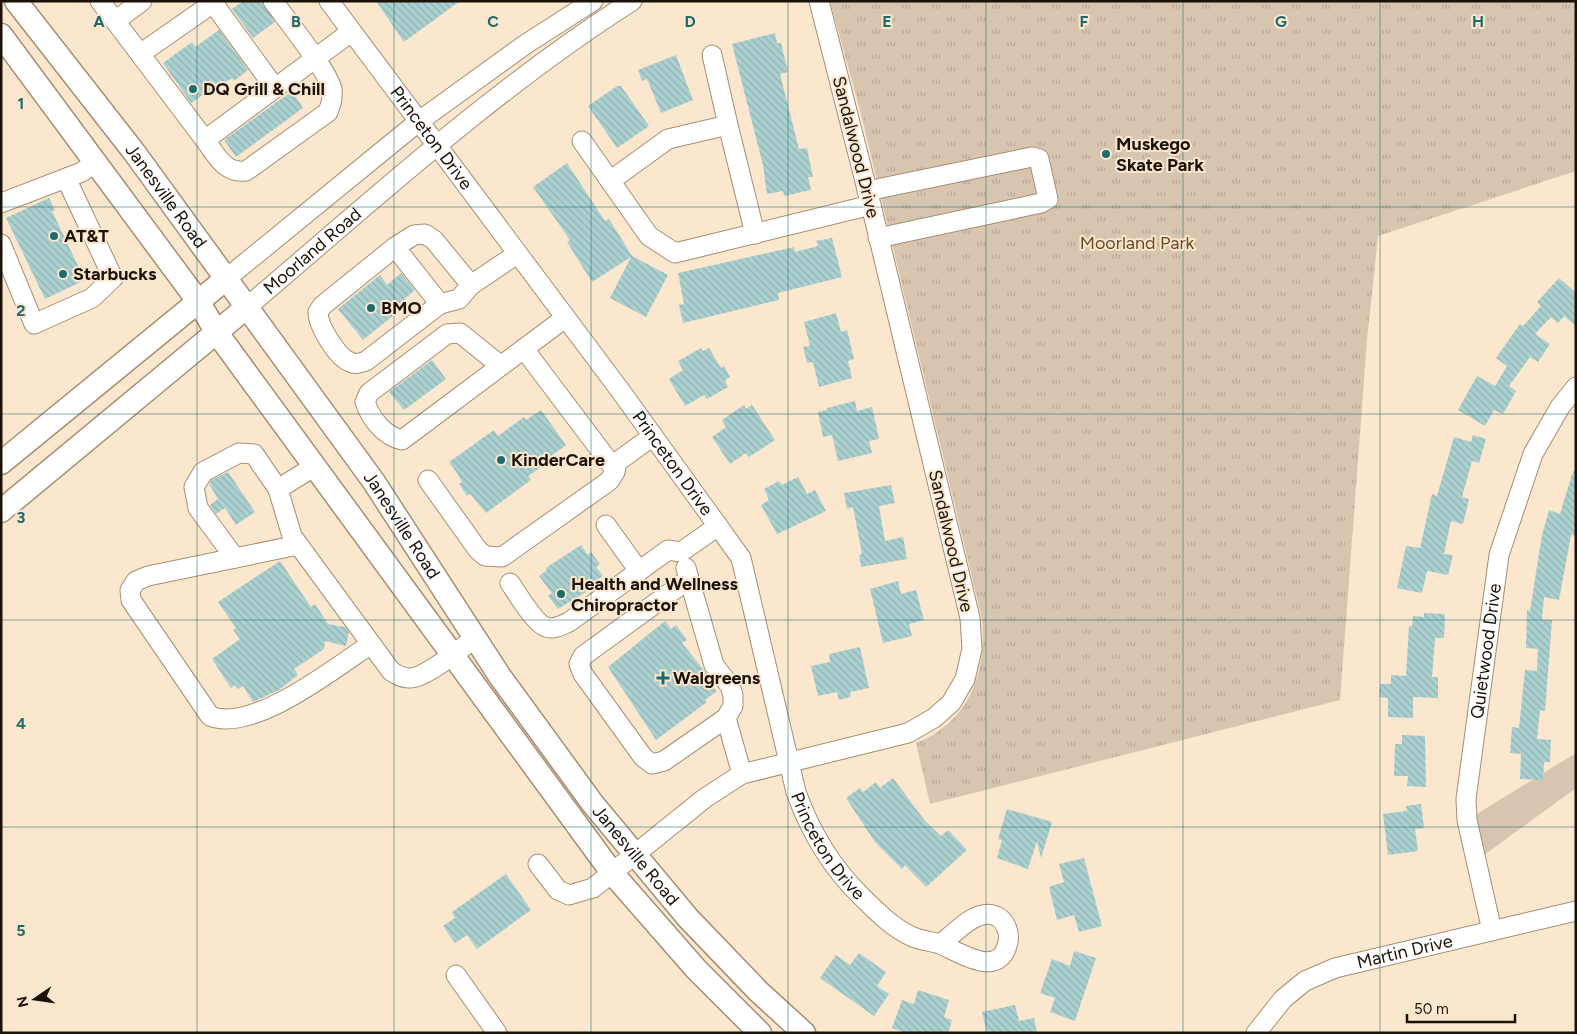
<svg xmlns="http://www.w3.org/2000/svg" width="1577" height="1034" font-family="Figtree,sans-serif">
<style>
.grass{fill:#d8c5b0}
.park{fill:url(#park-tufts)}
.building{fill:url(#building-back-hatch)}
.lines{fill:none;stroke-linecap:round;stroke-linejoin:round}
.minor-casing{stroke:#a68e72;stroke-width:21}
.major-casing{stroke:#a68e72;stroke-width:25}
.minor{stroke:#fff;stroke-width:19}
.major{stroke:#fff;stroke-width:22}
.grid{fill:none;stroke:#1e6b6b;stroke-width:1;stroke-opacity:0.55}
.poi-dot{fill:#1e6b6b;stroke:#fbe6ce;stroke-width:2}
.labels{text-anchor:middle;stroke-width:4;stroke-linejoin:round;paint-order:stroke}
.poi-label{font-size:18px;font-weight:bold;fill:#1a1107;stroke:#fbe6ce;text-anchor:start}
.street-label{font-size:18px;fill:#1a1107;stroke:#fbe6ce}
.park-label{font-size:18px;fill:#694921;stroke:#fbe6ce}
.grid-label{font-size:16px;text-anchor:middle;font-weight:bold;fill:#1e6b6b;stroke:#fbe6ce;stroke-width:4;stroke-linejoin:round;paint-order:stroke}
</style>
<defs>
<pattern id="park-tufts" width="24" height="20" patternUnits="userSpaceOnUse" patternTransform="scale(1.25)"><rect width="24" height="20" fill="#d8c5b0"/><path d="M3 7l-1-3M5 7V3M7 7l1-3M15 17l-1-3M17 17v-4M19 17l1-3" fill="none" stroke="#b9a896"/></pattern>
<pattern id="building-back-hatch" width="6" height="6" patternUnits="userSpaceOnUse" patternTransform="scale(1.25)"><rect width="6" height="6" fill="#aad0d0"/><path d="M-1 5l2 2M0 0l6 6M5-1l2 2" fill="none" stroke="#92b2b1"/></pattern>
</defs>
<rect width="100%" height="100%" fill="#fbe6ce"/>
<!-- grass -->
<path class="grass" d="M1576 753V788L1476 861 1467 820Z"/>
<!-- park -->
<path class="park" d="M830 1H1576V171L1378 236 1367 340 1340 700 930 804 916 743C924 739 933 736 940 730 976 705 986 660 982 619L861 114Z"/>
<!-- building -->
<path class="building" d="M243 1H262L275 22 253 38 232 9Z
M376 1H460L404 42Z
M219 30 248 70 234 81 232 78 209 94 207 92 191 103 163 63 192 42 195 47Z
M775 33 777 43H781L788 72 780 74 799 149 807 148 813 177H808L811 190 784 196 783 191 767 194 763 165 732 44Z
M676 55 693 100 661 113 647 79 642 81 638 70Z
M617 86H621L649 126 617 148 588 106Z
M292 91 303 108 236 157 224 140Z
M567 163 605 221 609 219 632 256 668 275 646 317 610 298 631 257 592 282 567 242 570 240 533 187Z
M49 198 55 210 52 211 79 268 82 267 87 279 45 299 6 218Z
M832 238 842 277 778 293 779 300 683 323 679 305 684 304 678 273 794 247 795 252 818 246 816 241Z
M401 273 415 290 401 302 405 306 363 340 338 309 380 275 387 285Z
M1559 278 1576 293V326L1564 316 1558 323 1551 317 1535 334 1550 344 1538 362 1530 357 1509 386 1516 391 1503 414 1494 410 1485 426 1458 410 1477 376 1495 386 1507 366 1496 358 1520 324 1523 326 1541 306 1537 302Z
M836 313 841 332 847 330 854 359 848 361 852 378 819 387 813 362 807 363 803 347 810 346 804 322Z
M701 348 703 351 709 348 721 368 724 366 730 377 725 380 728 387 707 399 704 395 685 406 669 379 683 370 678 361Z
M432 360 446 379 404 410 389 392Z
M855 401 857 411 872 407 879 439 869 441 872 453 838 461 832 435 823 437 818 412 827 410V408Z
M744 405 746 409 752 405 775 440 749 457 746 453 730 464 712 437 726 427 722 420Z
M541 410 566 445 551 456 553 459 528 476 531 480 486 513 470 494 467 496 459 484 462 482 457 473 449 462 494 430 498 436 524 417 526 420Z
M1473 435 1486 439 1479 463 1472 461 1462 497 1469 499 1463 524 1451 521 1444 554 1453 555 1448 575 1427 571 1422 593 1397 588 1406 546 1420 548 1432 494 1437 496 1454 437 1471 442Z
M1573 471 1576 472V536L1571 535 1559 600 1544 597 1542 620H1552L1545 711 1540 710 1537 739 1551 740 1550 762H1544L1543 780 1520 779 1521 754 1510 753 1512 727 1519 728 1525 670 1537 671 1538 649 1526 648 1527 610 1530 611 1542 535 1549 510 1560 514Z
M228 472 255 512 236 525 225 508 216 514 210 505 218 499 209 484 211 480Z
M798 477 807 494 815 490 826 511 777 534 761 505 769 500 764 489 779 481 782 485Z
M891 485 895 503 879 506 885 541 903 537 907 559 861 567 859 555 862 554 853 507 847 509 844 493Z
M581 545 588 555 591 552 600 564 596 567 603 576 594 582 597 585 558 609 548 596 552 593 539 576 547 570 546 568Z
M280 561 311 607 315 604 328 624 345 627 349 632 346 646 325 641 324 649 294 669 298 675 279 690 253 702 243 686 238 689 235 685 231 688 212 659 240 639 233 630 236 628 218 602Z
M898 581 901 594 916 590 924 620 909 624 912 636 883 643 870 589Z
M1424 613 1445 614 1444 638H1435L1432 677H1438V698L1413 697V718L1388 717V698L1379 697 1380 684H1391V675L1406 676 1409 626H1412L1413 616 1424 617Z
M665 621 671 629 676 625 687 640 682 643 715 684 713 686 717 691 705 700 707 702 656 740 608 667Z
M860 647 869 688 850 692 851 697 839 700 837 692 818 696 811 666 830 662 829 654Z
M1402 735 1425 736 1426 787 1407 786 1408 776H1394L1395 744H1402Z
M893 778 925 821 941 836 948 830 967 850 926 887 905 865 902 869 875 842 846 798 860 788 863 792 876 782 880 788Z
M1421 804 1424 828 1415 829 1418 851 1388 855 1383 814 1407 811 1406 806Z
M1007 809 1052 822 1041 858 1037 841 1028 869 997 858 1002 840 998 839Z
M1084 858 1102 926 1079 932 1074 915 1057 920 1049 887 1064 882 1059 864Z
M506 874 531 910 477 949 467 935 455 943 443 926 455 918 452 912Z
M1074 951 1096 958 1075 1021 1050 1012 1055 998 1040 993 1052 959 1070 966Z
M859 953 886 972 877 986 889 994 874 1016 820 978 836 955 850 965Z
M918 990 949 1000 944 1017 952 1020 948 1033H905L892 1028 902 1000 914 1004Z
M1015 1005 1019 1021 1034 1018 1037 1033H987L982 1012Z"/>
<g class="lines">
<!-- minor casing -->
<g class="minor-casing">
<g id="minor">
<path d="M100 1 205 140 351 32"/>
<path id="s1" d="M329 1 622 393 741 558 796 792C810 831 832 868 862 897 876 911 894 929 913 937 922 941 933 941 942 945 961 953 1000 980 1008 942 1010 932 1005 920 996 916 977 907 954 934 941 944"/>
<path d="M213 3 275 88"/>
<path d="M115 21 142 1"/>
<path d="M140 54 216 1"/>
<path d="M728 125 755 234"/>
<path d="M205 140C217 156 225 174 246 171L328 112C331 104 333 98 332 89 328 71 286 19 273 1"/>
<path d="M582 141 649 236 675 253 871 205"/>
<path d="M610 181 668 139 728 125 712 55"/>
<path d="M867 191 1032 157 1039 159 1048 199 1041 203 878 238"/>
<path d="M1 203 82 172 95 162"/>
<path d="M1 244 34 324 92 298 113 278 66 178"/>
<path d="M395 247 440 304 366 361C360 363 356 365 350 362 337 357 318 326 318 312L322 306 395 247 414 235 425 234 434 240 471 285 517 254"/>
<path d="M227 278 418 122 526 44 593 1"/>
<path d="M440 304 459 299 471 285"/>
<path id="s2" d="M247 307C372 201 494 89 632 1"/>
<path d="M524 349 610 463 617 462 653 436"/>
<path d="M501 366 460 333 447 334 369 393 365 402C371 419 384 436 402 440L565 318"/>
<path d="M315 466 278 489 292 536 391 671C397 675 402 678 409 678 425 679 461 648 475 638"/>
<path d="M428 480 478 550 485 556 502 557 609 481 615 472 617 462"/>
<path d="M606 525 639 571"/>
<path d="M298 545 148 576 136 581 130 590 131 600 210 716C252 734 336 667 371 644"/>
<path d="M235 558 198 508 194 487 203 472 239 453 254 454 278 489"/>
<path d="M686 568 714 665 730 686 733 695V706L726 718 742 774"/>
<path d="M689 579 583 656 579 664 583 674 643 757 652 764 664 761 726 718"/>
<path d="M510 583C517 593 535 624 546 627 554 630 562 625 569 622L668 550 681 552 718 526"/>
<path d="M538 864 558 890 569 895 593 888 705 798 742 774 908 733 934 718 951 703 965 679 972 649 970 618 871 205 819 1"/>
<path id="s3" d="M1492 931 1467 820 1466 799 1499 555 1533 454 1560 407 1576 387"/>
<path d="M456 975 497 1033"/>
<path id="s4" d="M1256 1033 1283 999 1305 981 1335 968 1576 911"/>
</g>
</g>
<!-- major casing -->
<g class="major-casing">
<g id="major">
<path id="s5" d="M16 1 134 152 374 482 499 675 593 804 688 918 758 991 804 1033"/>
<path d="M1 35 198 301 217 333 613 874 696 969 760 1033"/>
<path d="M1 463 227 278"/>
<path d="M1 511 247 307"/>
</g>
</g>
<!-- minor -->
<use href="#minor" class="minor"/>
<!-- major -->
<use href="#major" class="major"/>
</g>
<!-- grid -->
<path class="grid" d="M197 1V1033M394 1V1033M591 1V1033M788 1V1033M986 1V1033M1183 1V1033M1380 1V1033M1 207H1576M1 414H1576M1 620H1576M1 827H1576"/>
<!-- markers -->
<g class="poi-dot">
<circle cx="193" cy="89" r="5"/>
<circle cx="1106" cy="154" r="5"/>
<circle cx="54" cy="236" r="5"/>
<circle cx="63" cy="274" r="5"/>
<circle cx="371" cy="308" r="5"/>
<circle cx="501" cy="460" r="5"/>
<circle cx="561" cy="594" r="5"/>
<path d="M660.5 670.5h5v5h5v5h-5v5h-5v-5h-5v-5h5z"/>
</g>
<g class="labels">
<!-- poi labels -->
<g class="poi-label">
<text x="203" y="95">DQ Grill &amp; Chill</text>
<text x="1116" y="150">Muskego<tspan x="1116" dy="21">Skate Park</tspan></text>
<text x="64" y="242">AT&amp;T</text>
<text x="73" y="280">Starbucks</text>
<text x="381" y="314">BMO</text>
<text x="511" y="466">KinderCare</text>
<text x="571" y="590">Health and Wellness<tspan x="571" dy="21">Chiropractor</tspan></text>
<text x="673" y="684">Walgreens</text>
</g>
<!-- street labels -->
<g class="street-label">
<text dy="6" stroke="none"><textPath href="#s1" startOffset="171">Princeton Drive</textPath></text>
<text transform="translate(856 147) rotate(76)" y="6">Sandalwood Drive</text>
<text dy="6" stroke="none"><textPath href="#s5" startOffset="246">Janesville Road</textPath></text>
<text dy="6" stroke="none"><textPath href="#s2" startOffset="86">Moorland Road</textPath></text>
<text dy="6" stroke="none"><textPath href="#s1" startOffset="576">Princeton Drive</textPath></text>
<text dy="6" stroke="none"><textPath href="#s5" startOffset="651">Janesville Road</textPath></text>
<text transform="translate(951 541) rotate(77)" y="6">Sandalwood Drive</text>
<text dy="6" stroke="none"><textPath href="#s3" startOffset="284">Quietwood Drive</textPath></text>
<text dy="6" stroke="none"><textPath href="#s1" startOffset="996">Princeton Drive</textPath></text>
<text dy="6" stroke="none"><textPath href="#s5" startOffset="1056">Janesville Road</textPath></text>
<text dy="6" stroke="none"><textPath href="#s4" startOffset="176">Martin Drive</textPath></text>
</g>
<!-- park labels -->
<g class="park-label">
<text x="1137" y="249">Moorland Park</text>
</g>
</g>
<g class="grid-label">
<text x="99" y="27">A</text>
<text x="296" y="27">B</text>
<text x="493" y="27">C</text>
<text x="690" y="27">D</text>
<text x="887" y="27">E</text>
<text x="1084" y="27">F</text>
<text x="1281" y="27">G</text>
<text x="1478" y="27">H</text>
<text x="21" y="109">1</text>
<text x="21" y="316">2</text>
<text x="21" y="523">3</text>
<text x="21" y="729">4</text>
<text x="21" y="936">5</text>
</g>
<!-- border -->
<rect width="1577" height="1034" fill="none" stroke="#1a1107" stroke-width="5"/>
<!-- north arrow -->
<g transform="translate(35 999) rotate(257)" stroke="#fbe6ce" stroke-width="4" paint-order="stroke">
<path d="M0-4L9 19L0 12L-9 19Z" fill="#1a1107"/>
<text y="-8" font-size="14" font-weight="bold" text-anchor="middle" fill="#1a1107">N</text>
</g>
<!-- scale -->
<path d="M1407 1014v8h108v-8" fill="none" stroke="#1a1107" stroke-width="2.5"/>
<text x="1414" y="1014" font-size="15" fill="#1a1107" stroke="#fbe6ce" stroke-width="4" paint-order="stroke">50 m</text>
</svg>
